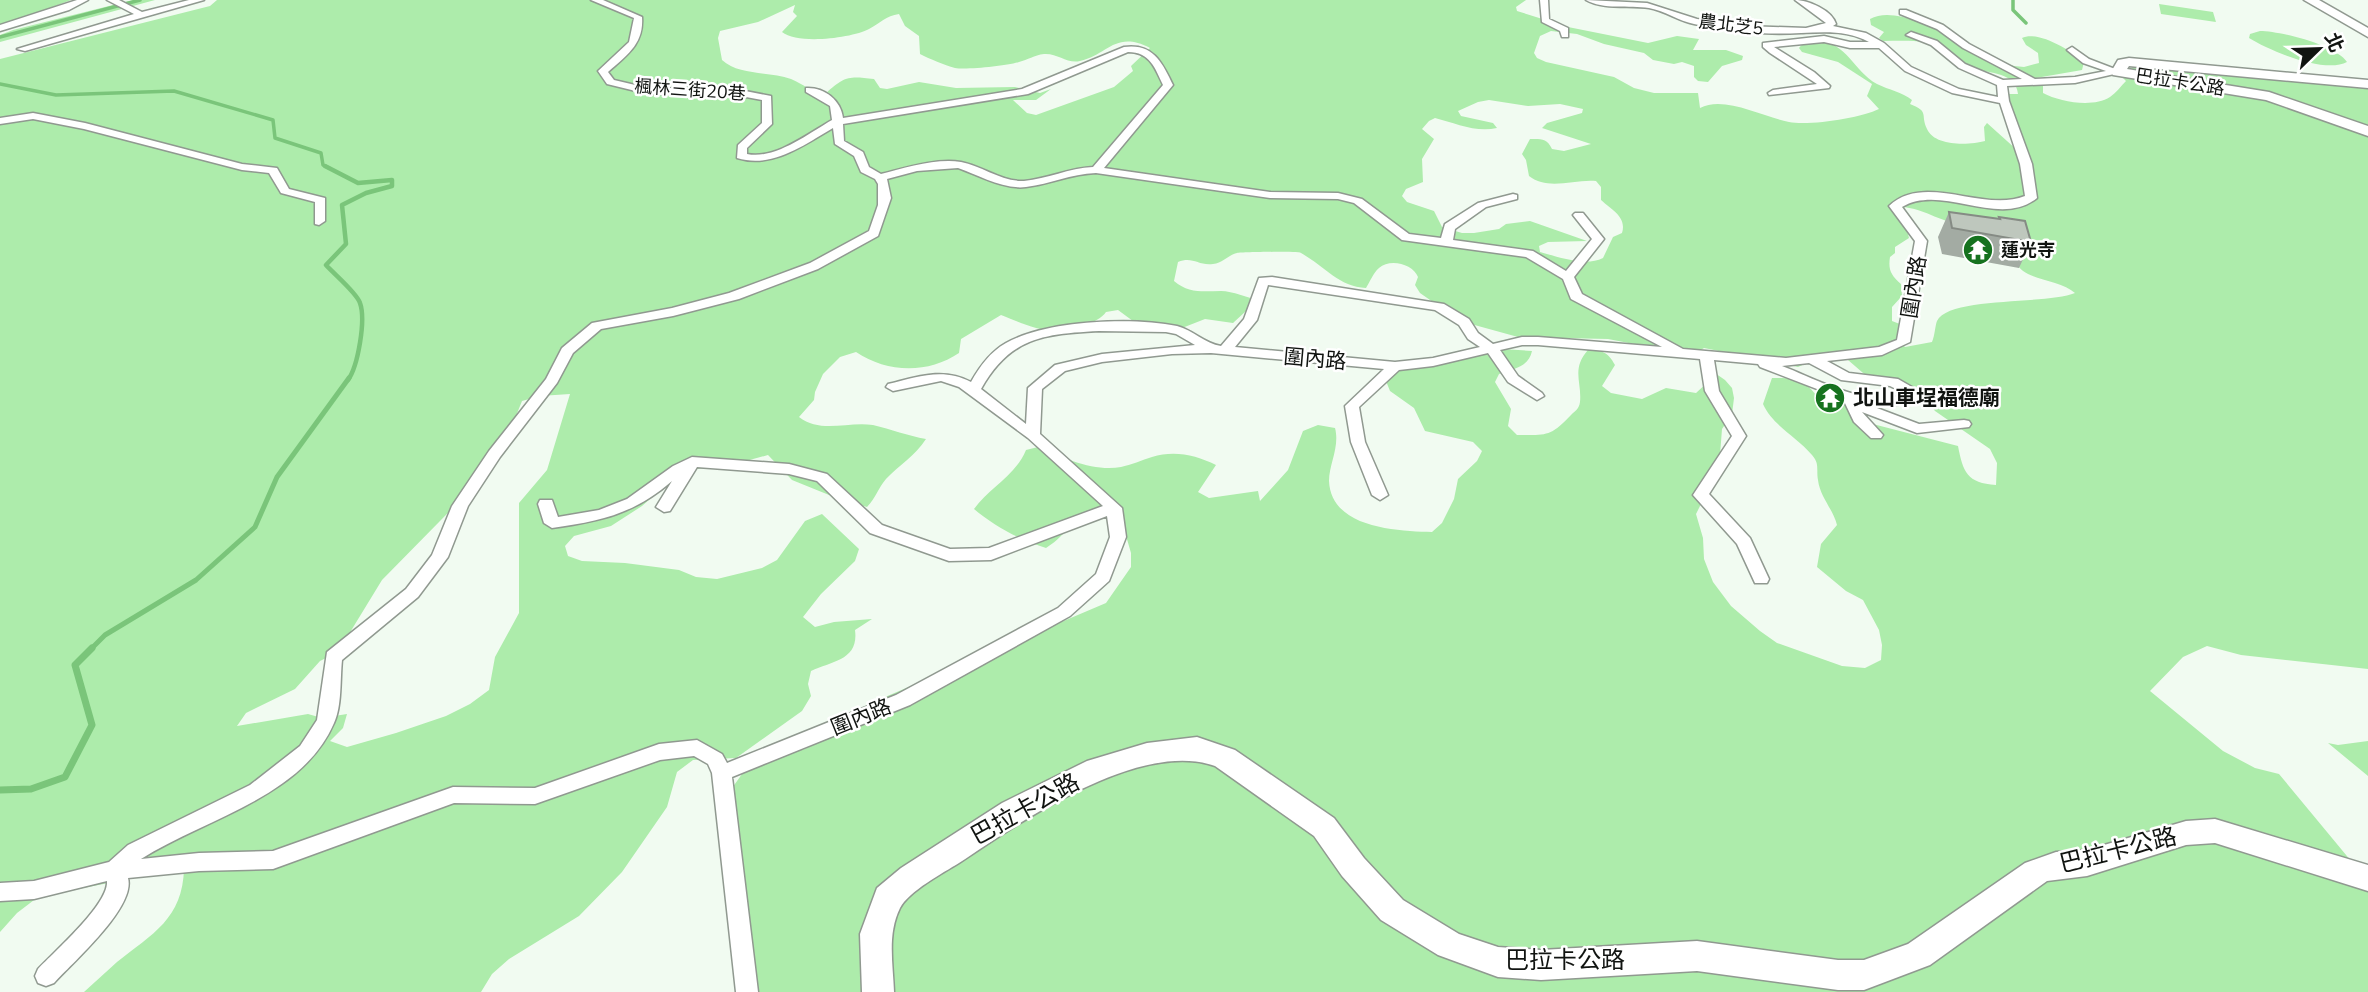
<svg xmlns="http://www.w3.org/2000/svg" width="2368" height="992" font-family="'Nunito Sans','Noto Sans TC',sans-serif">
<style>
.green{fill:#adecab;fill-rule:evenodd}
.lines{fill:none;stroke-linecap:round;stroke-linejoin:round}
.stream-far3{stroke:#7ac57a;stroke-width:3.5}
.stream-far2{stroke:#7ac57a;stroke-width:4.5}
.stream-far1{stroke:#7ac57a;stroke-width:5}
.stream{stroke:#7ac57a;stroke-width:7}
.minor-casing{stroke:#909990;stroke-width:3}
.secondary-casing{stroke:#909990;stroke-width:3}
.minor{fill:#fff;fill-rule:evenodd}
.secondary{fill:#fff;fill-rule:evenodd}
.wall{fill:#a3aba3}
.building{fill:#bec7bd;stroke:#858b84;stroke-width:2}
.labels{text-anchor:middle;stroke-width:5;stroke-linejoin:round;paint-order:stroke}
.far-street-label{font-size:18px;fill:#111411;stroke:#fff}
.far-poi-label{font-size:18px;font-weight:bold;fill:#111411;stroke:#fff;text-anchor:start}
.street-label{font-size:21px;fill:#111411;stroke:#fff}
.poi-label{font-size:21px;font-weight:bold;fill:#111411;stroke:#fff;text-anchor:start}
.near-street-label{font-size:24px;fill:#111411;stroke:#fff}
</style>
<rect width="100%" height="100%" fill="#f1fbf1"/>
<!-- green -->
<path class="green" d="M0 0H71L0 27Z
M133 0H155L0 42V35L13 30Z
M217 0H1526L1516 7 1517 11 1568 27 1648 43 1677 36 1699 39 1693 50H1726L1743 56 1742 60 1722 66 1708 82 1698 81 1694 77V66L1682 62 1674 64 1653 60 1644 53 1604 44 1577 34 1551 31 1540 36 1534 53 1537 58 1546 62 1614 77 1634 88 1654 93H1698L1700 108C1724 95 1763 117 1789 122 1809 126 1861 118 1879 109L1867 96 1872 84 1838 62 1802 52 1799 48C1803 43 1806 43 1813 42 1846 38 1852 70 1877 84 1889 90 1902 92 1912 100L1910 104C1930 112 1920 114 1927 129 1935 147 1970 145 1985 141L1984 127 1987 123 2017 150 2028 152 2021 143 2011 107 1996 94H2018C2016 72 1990 74 1973 68 1964 65 1957 59 1949 54L1947 48C1925 39 1905 41 1883 41L1879 38 1884 32 1871 25 1870 19C1905 0 1977 56 2014 66L2024 67 2039 63 2038 53 2026 45 2022 38C2038 30 2072 51 2084 62L2082 70 2036 78 2043 84V93C2060 102 2093 108 2110 97 2116 93 2121 86 2126 81L2120 75 2134 66 2368 87V669L2241 655 2207 646 2183 657 2150 691 2223 751 2255 768 2279 774 2356 867 2368 878V992H759L726 812 730 791 742 774 762 761 805 749 844 728 878 700 1106 603 1131 567V553L1120 515 1106 506C1071 513 1073 531 1046 548 1022 541 994 526 974 509 989 488 1016 475 1026 450L1042 446C1062 459 1096 472 1121 467 1131 465 1142 460 1152 457 1174 450 1196 455 1216 465L1198 492 1209 498 1258 491 1260 501 1288 470 1303 431 1318 425 1335 428C1340 447 1329 464 1329 481 1331 529 1399 531 1432 532L1442 523 1454 499 1458 479 1477 461 1482 451 1473 442 1425 431 1414 408 1390 391 1386 381 1391 370 1447 363 1502 349 1532 351C1529 367 1513 369 1499 374L1495 382 1511 409 1508 426 1517 435C1547 435 1550 437 1571 415 1575 411 1579 409 1580 402 1582 382 1571 369 1588 350 1602 350 1608 352 1615 365L1602 386 1611 393 1642 399 1666 388 1696 393 1710 380 1712 371 1725 380 1732 388 1734 398 1732 414 1722 429 1719 468 1696 514 1703 538 1704 559 1713 582 1731 606 1760 631 1777 643 1842 666 1865 668 1881 660 1882 645 1879 630 1863 600 1846 591 1817 567 1821 544 1837 525C1833 509 1820 497 1818 480 1816 469 1820 464 1812 455 1796 436 1773 426 1763 404L1772 378C1798 377 1809 382 1822 404L1847 405 1865 422 1958 446C1963 472 1967 483 1996 485L1997 463 1990 449 1935 411 1919 392 1870 379 1848 360 1832 356 1818 358 1798 367 1704 348 1696 353 1669 345H1639L1608 339 1518 337 1460 321 1420 293 1415 285 1418 277C1413 264 1390 258 1379 268 1373 273 1370 282 1366 288 1339 287 1323 265 1301 253 1298 251 1243 252 1237 253 1228 255 1223 263 1213 264 1198 266 1193 256 1178 262L1174 281C1189 294 1204 291 1221 291 1233 291 1247 298 1259 300L1256 307 1246 311 1233 323 1205 319 1182 328 1137 324 1118 310 1106 312C1098 324 1069 331 1055 331 1039 331 1016 321 1001 315L961 339 959 353C928 374 887 373 856 352L840 357 823 374 815 392 814 400 799 417C821 434 848 421 873 425 891 429 908 436 926 439 915 456 899 465 886 479 878 488 876 498 867 507L834 497 792 480 768 455 735 464 682 471 642 506 611 526 574 536 565 546 568 556 582 561 625 563 679 570 696 577 717 579 762 568 777 560 805 521 822 514 859 549 855 561 821 594 803 617 815 627 834 622 872 619 855 630C859 660 833 661 811 671L808 684 811 696 802 711 736 758 693 760 677 772 667 807 622 872 579 916 509 959 492 974 481 992H84C95 982 106 972 117 962 152 934 183 919 184 868L38 897 17 913 0 932V59L210 6ZM795 5 793 12 797 16 782 32C798 45 852 38 869 29 880 23 886 16 899 14L905 26 919 36 920 54C930 59 944 65 955 68 966 70 1007 66 1019 62 1028 60 1034 55 1044 54 1058 53 1067 64 1080 61 1108 55 1115 30 1150 48L1131 66 1133 71 1114 87 1036 115 1027 113 1013 100H1036L1051 89 1040 93 1015 87 956 88 919 82 887 89 880 88 874 79C848 76 845 76 825 94 809 91 805 85 791 79 770 71 739 76 722 60L718 38 720 31 758 22ZM1489 100 1528 106 1560 104 1583 109 1582 113 1547 123 1542 128 1591 144 1564 151 1552 149C1547 138 1541 139 1530 139L1522 154 1526 160 1529 176C1548 191 1574 179 1596 181L1601 187V200C1612 210 1627 217 1622 233L1613 237 1603 258C1585 267 1559 257 1540 252L1539 246 1548 242 1587 241 1530 221 1506 224 1499 229 1474 233H1462L1442 227 1434 211 1407 202 1402 196 1406 189 1423 182 1422 159 1434 139 1422 129 1429 121 1435 118C1455 123 1476 133 1497 128L1493 123 1461 116 1458 111 1478 102ZM1901 207C1924 208 1939 222 1959 223 1983 223 1991 212 2018 224 2017 236 2015 252 2017 263 2022 280 2060 279 2075 293 2046 305 1949 296 1937 321 1935 326 1935 335 1932 342L1905 347 1897 339 1905 326 1892 321V307L1902 296 1901 284C1891 275 1888 270 1890 257L1895 253V247L1909 238ZM570 394 547 470 519 503V613L495 657 489 690 470 704 446 716 396 733 347 747 330 741 343 728 347 714 322 718 308 714 237 726 246 713 295 689 320 661 338 652 382 580 497 463 522 401 540 396Z
M2159 4 2213 12 2216 22 2161 14Z
M2260 31C2280 31 2336 45 2347 62 2325 74 2270 51 2249 38L2250 34Z
M2368 741V776L2328 743 2338 745Z"/>
<g class="lines">
<!-- stream-far3 -->
<path class="stream-far3" d="M2013 0V10L2026 23
M0 37 140 0
M0 84 56 95 174 91 273 120 275 138 321 153 323 165 329 168"/>
<!-- stream-far2 -->
<path class="stream-far2" d="M325 166 358 183 392 180V186L366 193 342 205 346 244 326 265C334 274 357 293 360 303 366 320 358 366 348 380"/>
<!-- stream-far1 -->
<path class="stream-far1" d="M90 650 105 635 196 580 255 527 277 477 349 378"/>
<!-- stream -->
<path class="stream" d="M0 790 31 789 65 777 92 725 75 665 92 648"/>
<!-- minor casing -->
<g class="minor-casing">
<path id="minor" d="M77 0H88L69 10 0 31V25Z
M107 0H119L142 12 189 0H204L25 51 17 49 134 14Z
M591 0H603L642 17C644 44 627 55 608 72L614 80 648 88H730L771 96 772 124 747 148V154C775 160 809 133 832 120L830 106 806 92V88C824 87 841 100 843 118L1022 89 1124 47C1153 43 1162 62 1173 85L1104 168 1270 192 1338 193 1362 199 1409 234 1441 238 1445 224 1478 203 1513 194 1517 195V199L1486 207 1455 229 1453 240 1533 251 1566 271 1592 239 1573 215 1575 213H1583L1604 239 1574 277 1582 294 1683 349 1786 358 1879 347 1897 340 1915 241 1889 206C1925 172 1983 213 2025 196L2020 164 2000 103 1952 93 1905 71 1879 48H1850L1824 42 1774 47 1814 72 1830 86 1829 88 1769 95 1768 93 1773 90 1817 84 1770 53 1763 47V43L1824 36 1850 42H1869C1847 30 1825 32 1801 33 1766 35 1729 32 1694 24 1679 21 1665 11 1649 8 1629 5 1603 10 1586 0L1647 3 1697 19 1745 26 1806 28 1826 23 1795 0C1808 0 1832 10 1836 24L1833 26 1866 33 1884 43 1911 67 1959 89 1998 97 1997 85 1959 68 1931 45 1906 35 1911 32 1937 41 1965 64 2003 80 2022 79 1963 48 1937 29 1900 14V10H1906L1943 25 1969 44 2035 79 2075 77 2106 71 2083 63 2067 50 2072 47 2089 59 2123 72 2075 83 2007 86 2009 101 2032 164 2037 198C1999 229 1942 183 1902 207L1927 241 1910 342 1882 355 1827 361 1849 373 1898 379 1924 394C1910 408 1885 405 1869 405L1919 424 1964 420 1969 421 1971 424 1969 427 1917 433 1862 412 1883 435 1881 438H1871L1854 422 1843 399 1760 367 1758 364 1714 360 1719 391 1746 436 1709 494 1750 538 1769 579 1767 583H1755L1737 544 1693 495 1732 436 1705 391 1700 359 1538 345H1522L1500 350 1518 376 1542 393 1544 396 1537 400 1508 382 1488 353 1433 366 1399 370 1359 407 1365 442 1388 495 1380 500 1372 495 1351 442 1345 406 1384 369 1211 353 1172 354 1102 362 1065 371 1042 389 1040 434 1122 508 1126 537 1109 581 1070 616 910 705 732 777 758 992H736L712 773 708 764 694 756 660 760 535 804 454 803 273 869 199 871 128 878C136 907 73 962 54 983L46 986 38 983 35 976 38 969C55 951 109 904 107 881L34 899 0 901V883L34 881 109 862 128 845 250 785 300 746 317 720 327 652 406 589 432 555 452 506 489 451 546 379 562 348 592 323 672 308 729 293 810 263 869 231 878 205V184L875 179 861 172 854 156 835 144 833 128C804 145 772 169 737 158L738 145 762 123V100L730 94H648L607 84 598 71 629 42 634 18ZM1128 52C1150 52 1155 68 1163 85L1093 167C1069 168 1047 179 1024 181 1002 182 982 166 961 162 936 158 905 168 881 174L869 167 863 152 844 141 843 124 1028 94ZM958 168C978 175 1004 190 1026 187 1051 184 1070 174 1096 173L1270 198 1338 199 1354 203 1402 240 1526 257 1563 279 1571 299 1662 347 1538 337H1522L1493 344 1478 333 1469 319 1444 304 1272 277 1259 278 1244 319 1221 346C1205 344 1193 330 1177 326 1133 317 1047 320 1006 343 990 352 980 366 971 382 943 367 917 377 888 384L886 387 893 391 941 381 959 387 1028 438 1103 506 989 548 950 549 882 525 827 474 789 464 692 457 673 466 627 499 599 510 558 517 552 500H540L538 504 544 523 552 528C601 521 634 514 672 481L656 507 664 512 670 511 697 467 789 474 817 481 870 533 949 561 991 560 1107 516 1110 537 1096 574 1058 608 896 695 727 763 722 754 697 740 659 744 535 788 453 787 273 851 199 853 141 859C203 819 302 798 334 723 342 706 340 679 342 660L418 597 448 557 468 506 500 457 557 383 573 353 601 329 673 316 739 299 818 269 878 236 891 198 887 179 917 171ZM1268 285 1435 310 1459 325 1468 339 1480 347 1433 358 1395 362 1235 347 1257 320ZM1099 331 1166 332 1176 334 1195 345 1102 354 1055 365 1028 388 1026 424 981 389C1010 337 1044 334 1099 331ZM1809 363 1841 380 1890 386 1906 394C1866 408 1819 380 1782 366Z
M1540 0H1548L1549 19 1568 28V37H1562L1560 31 1542 22Z
M33 113 85 123 242 164 277 168 289 189 325 198V221L319 225 315 224V202L281 193 269 173 242 170 84 129 33 119 0 124V118Z"/>
</g>
<!-- secondary casing -->
<g class="secondary-casing">
<path id="secondary" d="M2304 0H2319L2368 28V37Z
M2129 58 2368 80V88L2129 66 2127 69 2269 92 2368 126V136L2266 100 2113 75 2111 72 2118 60Z
M1197 737 1235 750 1334 818 1364 858 1403 900 1459 934 1498 947 1541 950 1697 941 1838 960H1864L1908 944 2025 863 2056 852 2087 850 2186 821 2215 819 2368 865V891L2215 843 2186 845 2087 876 2047 881 1930 965 1864 990H1838L1697 971 1541 980 1498 977 1438 955 1381 920 1342 876 1314 836 1215 766C1140 739 1020 822 959 863 943 873 909 891 900 908 887 934 893 964 894 992H862L860 934 877 888 901 868 1002 803 1087 761 1147 743Z"/>
</g>
<!-- minor -->
<use href="#minor" class="minor"/>
<!-- secondary -->
<use href="#secondary" class="secondary"/>
</g>
<!-- wall -->
<path class="wall" d="M1949 212 1998 219 1999 217 2031 242 2019 268 1942 254 1938 237Z"/>
<!-- building -->
<path class="building" d="M1949 212 2000 219 1999 217 2025 221 2031 242 1952 228Z"/>
<!-- icons -->
<defs>
<g id="temple-disc" transform="scale(1.575)"><circle r="9.5" fill="#16721f" stroke="#fff"/><path d="M0-6L5-2H3V0L6.5 2.5H4V6H1.5V3h-3V6H-4V2.5H-6.5L-3 0V-2H-5Z" fill="#fff"/></g>
</defs>
<g fill-rule="evenodd">
<use href="#temple-disc" x="1978" y="250"/>
<use href="#temple-disc" x="1830" y="398"/>
</g>
<g class="labels">
<!-- far-street labels -->
<g class="far-street-label">
<text transform="translate(1731 25) rotate(7)" y="6">農北芝5</text>
<text transform="translate(2180 82) rotate(9)" y="6">巴拉卡公路</text>
<text transform="translate(690 90) rotate(4)" y="6">楓林三街20巷</text>
</g>
<!-- far-poi labels -->
<g class="far-poi-label">
<text x="2001" y="256">蓮光寺</text>
</g>
<!-- street labels -->
<g class="street-label">
<text transform="translate(1914 287) rotate(-81)" y="7">圍內路</text>
<text transform="translate(1315 359) rotate(5)" y="7">圍內路</text>
<text transform="translate(861 717) rotate(-22)" y="7">圍內路</text>
</g>
<!-- poi labels -->
<g class="poi-label">
<text x="1853" y="405">北山車埕福德廟</text>
</g>
<!-- near-street labels -->
<g class="near-street-label">
<text transform="translate(1025 809) rotate(-29)" y="8">巴拉卡公路</text>
<text transform="translate(2118 850) rotate(-14)" y="8">巴拉卡公路</text>
<text x="1565" y="968">巴拉卡公路</text>
</g>
</g>
<!-- north arrow -->
<g transform="translate(2319 49) rotate(67)" stroke="#ffffff" stroke-width="5" paint-order="stroke">
<path d="M0-5L12 26L0 18L-12 26Z" fill="#111411"/>
<text y="-10" font-size="19" font-weight="bold" text-anchor="middle" fill="#111411">北</text>
</g>
</svg>
